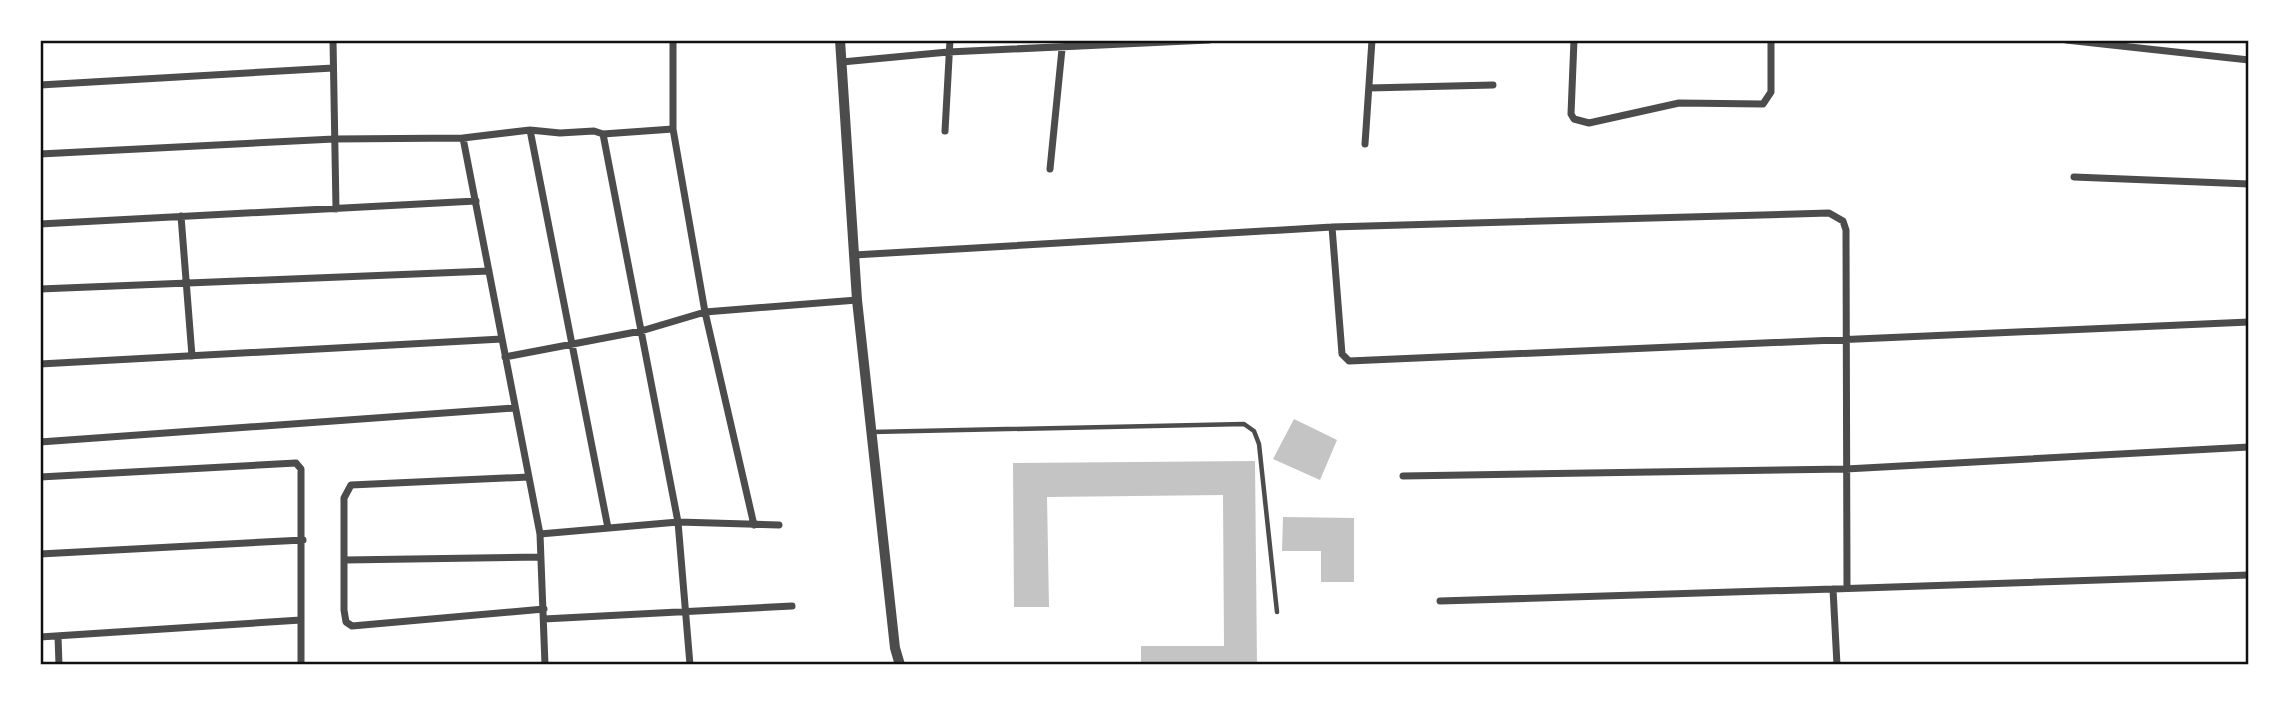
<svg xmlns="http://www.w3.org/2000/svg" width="2289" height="705" font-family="'Space Grotesk',sans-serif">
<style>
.building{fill:#c4c4c4}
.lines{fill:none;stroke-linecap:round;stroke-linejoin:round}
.service{stroke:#4c4c4c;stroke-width:4.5}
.minor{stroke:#4c4c4c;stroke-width:7}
.tertiary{stroke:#4c4c4c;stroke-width:10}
.neatline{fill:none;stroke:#111;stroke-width:2.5}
</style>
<rect width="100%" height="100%" fill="#fff"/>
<!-- building -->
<path class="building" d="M1294 419 1337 440 1320 480 1273 459Z
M1255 461 1257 665H1141V646H1224L1223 495 1047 497 1049 607H1014L1013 463Z
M1283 517 1354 518V582H1321V551H1282Z"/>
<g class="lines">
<!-- service -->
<path class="service" d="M872 432 1244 424 1254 431 1259 444 1277 612"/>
<!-- minor -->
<path class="minor" d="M333 40 336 209
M673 40V129L705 312 754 525
M1574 40 1571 114 1574 119 1589 123 1679 103 1763 104 1771 92V40
M2066 40 2249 60
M842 62 948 52 1209 40
M40 85 333 68
M1369 88 1493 85
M530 130 608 528
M945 131 950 40
M603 134 673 129
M463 138 540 534 545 665
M1365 144 1372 40
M40 154 334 139 463 138 530 130 560 133 594 131 603 134 678 522 690 665
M1050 169 1062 49
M2074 177 2249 184
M181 216 192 356
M40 224 476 201
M1332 227 1342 354 1349 361 2249 322
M854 255 1332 227 1829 213 1843 221 1846 230 1847 588
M40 289 489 271
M505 357 641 331 705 312 857 300
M40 364 502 339
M40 442 515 408
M1403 476 1846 469 2249 447
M40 477 296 463 301 469V665
M529 477 351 485 344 498V610L346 622 352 626 544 609
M540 534 678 522 779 525
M40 554 303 540
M345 560 540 557
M1440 601 1833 589
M544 619 792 606
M58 636 59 665
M40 637 301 620
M1837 665 1833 589 2249 575"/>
<!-- tertiary -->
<path class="tertiary" d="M840 40 857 300 895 648 900 665"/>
</g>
<!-- border -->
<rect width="2289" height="705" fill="none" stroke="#ffffff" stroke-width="84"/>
<rect x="42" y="42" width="2205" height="621" class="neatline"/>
</svg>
